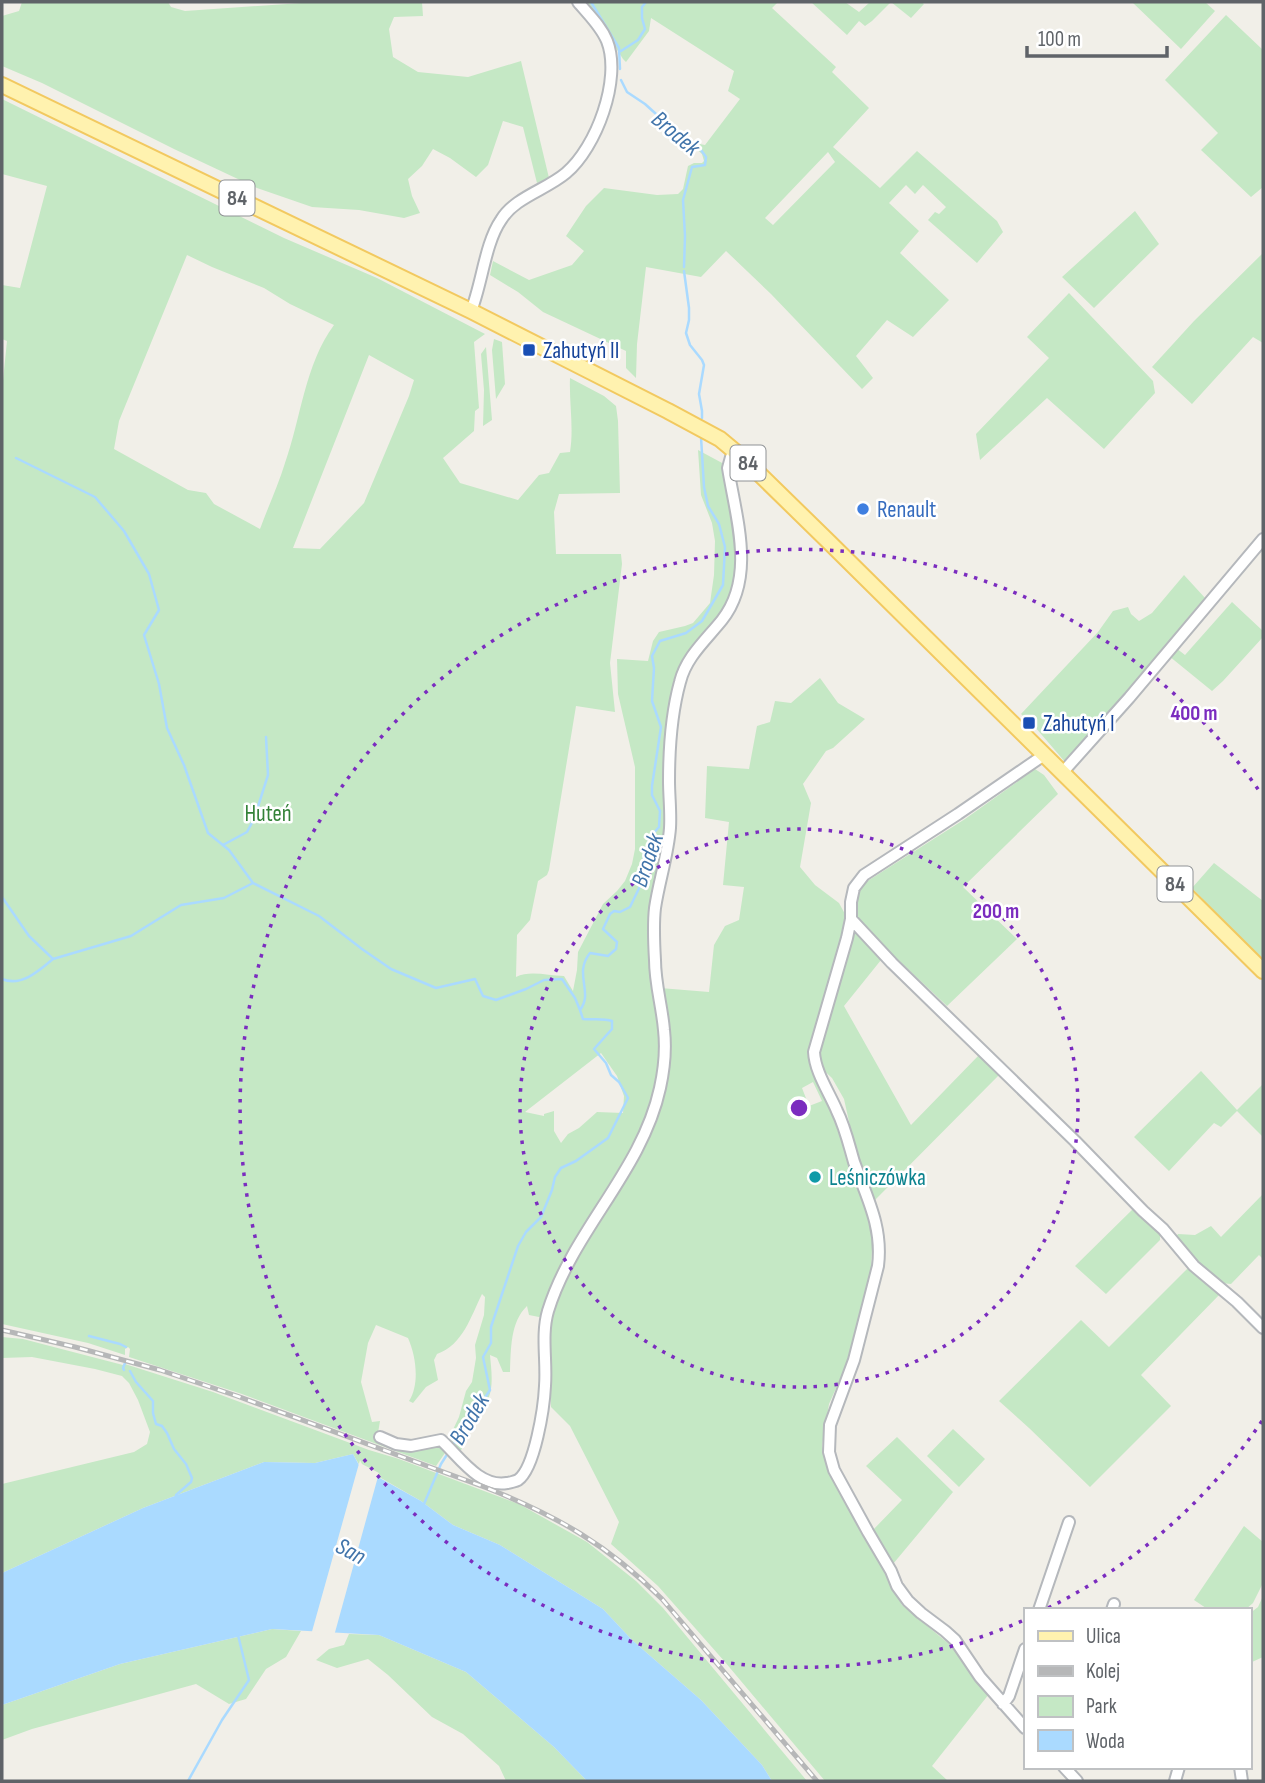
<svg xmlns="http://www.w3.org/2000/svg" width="1265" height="1783" font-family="'Sofia Sans Condensed',sans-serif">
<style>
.green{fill:#c5e8c5;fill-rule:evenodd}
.water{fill:#aadaff}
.pier{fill:#f1efe8}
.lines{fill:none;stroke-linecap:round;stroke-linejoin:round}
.stream{stroke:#aadaff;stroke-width:2.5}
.minor-casing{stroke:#b5b8bc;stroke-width:14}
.major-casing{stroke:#f2c960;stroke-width:18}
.minor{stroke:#fff;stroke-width:10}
.major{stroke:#fff2af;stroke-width:14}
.rail-casing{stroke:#b6b7b8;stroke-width:5}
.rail{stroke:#fff;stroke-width:2.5;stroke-dasharray:8;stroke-linecap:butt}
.ring{fill:none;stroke:#7b2cbf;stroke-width:3.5;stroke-dasharray:3.5 7}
.transit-dot{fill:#1a4fb4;stroke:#fff;stroke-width:2.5}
.shop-dot{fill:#3f7fe0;stroke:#fff;stroke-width:2.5}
.culture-dot{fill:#0f9aa8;stroke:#fff;stroke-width:2.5}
.labels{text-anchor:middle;stroke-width:5;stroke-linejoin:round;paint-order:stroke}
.shield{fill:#fff;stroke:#8f9295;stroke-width:2}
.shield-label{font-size:21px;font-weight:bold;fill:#5f6368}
.transit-label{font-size:23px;fill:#164399;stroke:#fff;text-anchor:start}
.shop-label{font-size:23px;fill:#366cbe;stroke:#fff;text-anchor:start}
.park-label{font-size:23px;fill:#348238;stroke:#fff}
.culture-label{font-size:23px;fill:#0d838f;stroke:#fff;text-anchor:start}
.water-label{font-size:24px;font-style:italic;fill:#4174aa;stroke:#fff}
.centre{fill:#7b2cbf;stroke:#fff;stroke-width:3.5}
.ring-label{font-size:21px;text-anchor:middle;font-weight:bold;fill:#7b2cbf;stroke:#fff;stroke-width:5;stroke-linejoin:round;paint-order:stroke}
</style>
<rect width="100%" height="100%" fill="#f1efe8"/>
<!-- green -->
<path class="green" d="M22 2H168L171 7 185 11 316 2H422L423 16 394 17 389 29 393 57 418 72 468 77 521 61 549 178 537 183 523 127 503 121 488 165 476 177 450 158 433 149 422 166 408 179 412 196 420 213 404 218 359 210 312 207 257 188 174 149 42 83 2 66V16L19 11Z
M586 2H778L772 8 836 67 832 72 869 108 833 147 880 188 917 151 997 221 1003 232 977 263 928 220 935 212 939 214 946 207 923 185 915 194 906 185 889 203 919 231 900 253 949 300 913 337 887 320 856 356 873 378 862 389 771 294 726 251 701 277 646 267 637 344 636 378 626 368V351L543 312 518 292 490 275 493 261 529 280 572 265 584 251 566 236 586 206 604 188 657 195 678 194 683 189 688 166 694 163H702L704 161 702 154 689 142 705 145 740 99 728 91 734 71 651 18 649 31 626 62 623 59ZM828 152 835 162 773 225 765 218Z
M811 2H845L859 12 870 2H921L924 4 911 18 891 2 872 21 865 26 859 21 847 35Z
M1132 2H1205L1215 11 1181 49Z
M1226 15 1263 50V187L1251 197 1201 150 1218 133 1165 80Z
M2 99 284 238 377 278 485 334 474 342 479 408 475 411 474 431 443 458 460 483 518 500 539 475 549 473 560 453 570 452C574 428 569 403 570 378L604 396 616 406 618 421 620 493 559 494 554 512 556 554H621L622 564 610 663 615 712 576 706 549 870 547 875 538 881 530 920 517 935 516 977C530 970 548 976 564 976L573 991 577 970 578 952 603 904 617 891 625 881 632 864 635 849V767L618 694 617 659 648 661 653 641 659 632 685 626 693 623 710 603 714 575 715 541 712 523 701 495 698 450 724 464 740 557 732 597 682 666 669 820 655 889 661 1046 654 1103 628 1174H629L657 1121 668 1070 660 988 709 992 714 945 725 926 739 920 744 887 723 885 729 822 705 818 707 766 749 769 757 726 770 722 775 701 791 703 820 678 838 703 865 719 833 748 826 751 803 784 811 803 800 867 815 885 839 903 845 914 840 945 809 1062 829 1106 873 1228 871 1271 859 1324 850 1357 829 1404 822 1446 831 1477 877 1555 902 1605 949 1644 989 1694 932 1766 948 1781H825L725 1662 658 1586 611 1544 619 1522 570 1426 551 1407 548 1345 545 1314 539 1317 529 1315 527 1306C510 1322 511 1350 510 1372H503L497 1358 490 1355C492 1377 496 1401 475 1414 471 1427 466 1442 459 1454L448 1440 459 1417 466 1391 472 1382 476 1358 475 1345 484 1315 485 1297 482 1294C471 1316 463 1345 437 1354L434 1360 438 1380 426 1387 413 1403 409 1401C420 1384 416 1356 408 1338L376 1325 368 1343 361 1382 372 1422 380 1421 378 1433 373 1435 374 1440 408 1449 441 1443 447 1450 436 1466 242 1394 129 1357 130 1349 128 1347 125 1349V1355L88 1343 2 1324V390L7 341 2 339V285L20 288 47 186 2 174ZM187 255 212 267 264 288 290 304 334 325C305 364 301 418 285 463 278 486 268 507 260 529L214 504 206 493 188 490 114 449 119 421ZM369 355 414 380 409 396 364 503 320 549 293 548ZM601 1053 617 1076 624 1096 623 1113 597 1112 579 1128 568 1134 561 1143 554 1131V1111L544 1114V1116L525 1112ZM813 1082 822 1101 809 1106 802 1088Z
M1135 211 1159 244 1094 308 1062 277Z
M1263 253V343L1253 337 1192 404 1152 367 1194 321Z
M1069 293 1153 381 1155 393 1104 449 1047 398 980 460 976 434 1049 358 1027 337Z
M494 339 502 342 505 384 496 399 492 350Z
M486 347 492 420 483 426 484 390 481 354Z
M1184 575 1206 599 1119 703 1066 763 1035 727 1021 714 1098 632 1113 611 1128 607 1131 614 1139 621 1152 613Z
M1232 602 1263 631V637L1223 681 1212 691 1169 656 1176 648 1185 655Z
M1035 769 1044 775 1058 794 963 887 1017 939 947 1006 874 937 857 918 856 907 858 892 866 882 965 819Z
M1214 863 1263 901V962L1192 888Z
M855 933 859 934 881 960 844 1006 911 1125 979 1055 999 1075 873 1202 852 1135 844 1099 832 1078 819 1066 817 1056 850 940Z
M1201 1071 1237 1110 1263 1084V1137L1237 1111 1221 1127 1214 1123 1169 1171 1134 1137Z
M1263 1194V1259L1259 1255 1231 1284 1221 1283 1198 1264 1175 1238 1178 1234 1195 1235 1211 1226 1221 1237Z
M1135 1207 1160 1230V1240L1106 1294 1075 1266Z
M1191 1265 1221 1293 1141 1375 1171 1406 1090 1487 1029 1428 999 1401 1081 1320 1109 1347Z
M2 1337 23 1339 123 1365 125 1364 213 1392 369 1450 399 1459 519 1504 587 1542 636 1581 663 1608 807 1781H772L762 1765 701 1700 632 1640 603 1609 500 1545 453 1525 421 1501 360 1466 353 1454 315 1463 264 1462 143 1508 2 1573V1484L134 1452 147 1444 150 1432 138 1400 129 1383 122 1376 95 1369 32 1357 2 1358Z
M953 1429 985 1459 959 1487 927 1456Z
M897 1437 953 1492 893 1564 872 1531 902 1500 866 1466Z
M1244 1526 1263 1542V1583L1253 1603 1245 1610H1209L1194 1600Z
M1263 1596V1657L1252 1662 1249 1656V1614L1258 1607Z
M272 1629 301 1631 286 1657 266 1669 246 1699 229 1704 196 1684 32 1729 2 1740V1705L120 1664Z
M349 1634 379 1635 466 1672 554 1747 587 1781H506L499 1766 463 1734 432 1717 388 1675 368 1659 337 1668 316 1660 329 1649 344 1645Z"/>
<!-- water -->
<path class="water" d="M353 1454 360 1467 421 1501 453 1525 500 1545 603 1609 632 1640 701 1700 762 1765 772 1781H587L554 1747 466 1672 379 1635 272 1629 120 1664 2 1705V1573L143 1508 264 1462 315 1463Z"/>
<!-- pier -->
<path class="pier" d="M360 1460 362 1464 379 1473 334 1636 311 1635Z"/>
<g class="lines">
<!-- stream -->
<path class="stream" d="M591 2 619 48 620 69
M621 51 638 40 645 29 642 18V7L646 2
M621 80 627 92 645 104 666 123 701 150 706 157 705 165 692 167 683 200 685 236 684 267
M684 271 689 308V320L686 333 690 345 702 360 704 365 699 394 702 411V418
M16 458 95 497 124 531 149 574 159 610 144 635 159 684 167 728 184 765 208 833 229 850 253 883 319 916 362 949 391 969 436 988 475 979 483 996 496 1000 526 989 544 980 562 979 575 998 580 1010
M223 845 247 832 254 819 268 775 266 737
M2 897 29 936 53 959 131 936 181 905 224 898 253 883
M2 979C21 987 39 971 53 959
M89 1336 120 1344 126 1347
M124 1370 123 1368 125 1363
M130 1371 136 1382 153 1401V1413L156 1424 162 1426 167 1433 174 1449 186 1464 192 1478 191 1482 176 1495 177 1498
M453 1445 490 1390 483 1357 491 1343V1327L518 1246 526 1232 541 1217 552 1190 555 1177 561 1168 576 1161 608 1138 628 1098 619 1082 611 1075 606 1063 594 1049 612 1029V1021C603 1018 593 1020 583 1019L580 1010C594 992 573 974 590 953L608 956 616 949 617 942 603 929 610 914 614 911 620 912 630 907 644 878 642 864 650 837 659 827 660 811 652 795V786L661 727 652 701 654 668 652 656 660 641 686 633 702 621 723 585 725 547 719 524 708 506 704 487 701 437
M424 1504 441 1464 448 1453
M188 1781 222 1720 249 1680 238 1635"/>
<!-- minor casing -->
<g class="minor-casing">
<path id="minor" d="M471 311C482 284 485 243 501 220 515 197 546 190 566 173 596 148 622 79 607 41 601 26 588 14 578 2
M1062 773 1129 698 1263 539
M851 919 892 963 1075 1141 1143 1211 1163 1229 1194 1266 1237 1302 1263 1328
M380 1437 396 1444 411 1446 441 1440C459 1456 479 1488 507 1483 509 1483 516 1481 518 1480 535 1468 544 1407 545 1386 547 1361 541 1335 548 1311 573 1230 642 1171 660 1088 664 1070 666 1048 664 1030 662 1006 655 984 655 960 654 943 653 925 655 908 659 881 668 855 670 828 671 812 669 796 669 781 669 751 672 711 680 682 686 657 706 640 722 620 756 577 736 518 728 468L731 457 735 451
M1039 1610 1069 1522
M1112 1610 1114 1604
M1003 1704 1009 1696 1025 1649
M1025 1728 980 1677 955 1640 945 1631 921 1613 908 1601 897 1586 891 1571 868 1532 834 1470 829 1452 830 1425 854 1360 878 1266C883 1227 867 1198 854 1162 849 1145 845 1127 837 1111 829 1092 815 1072 814 1052L847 938 851 919V902L854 888 864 875 958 814 1044 755
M1064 1767 1077 1781
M1240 1767 1242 1781
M1175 1781 1179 1767"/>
</g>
<!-- major casing -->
<g class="major-casing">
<path id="major" d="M2 85 471 311 668 411 720 439 744 459 830 543 1263 971"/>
</g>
<!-- minor -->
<use href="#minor" class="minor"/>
<!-- major -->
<use href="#major" class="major"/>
<!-- rail casing -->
<g class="rail-casing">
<path id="rail" d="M2 1330 75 1347 160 1370 237 1396 487 1488C557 1516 608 1545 662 1599L817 1781"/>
</g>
<!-- rail -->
<use href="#rail" class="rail"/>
</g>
<!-- distance rings -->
<g class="ring">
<circle cx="799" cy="1108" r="279"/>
<path d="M1262 1421A559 559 0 0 1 1048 1608M1022 1621A559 559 0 1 1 1262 795"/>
</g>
<!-- markers -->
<g class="transit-dot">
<rect x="522" y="343" width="14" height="14" rx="3.5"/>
<rect x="1022" y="716" width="14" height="14" rx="3.5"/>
</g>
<circle class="shop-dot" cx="863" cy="509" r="7"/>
<circle class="culture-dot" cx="815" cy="1177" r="7"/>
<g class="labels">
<!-- shield labels -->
<g class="shield">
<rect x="219.5" y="180.5" width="35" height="35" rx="5"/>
<rect x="730.5" y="445.5" width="35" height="35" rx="5"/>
<rect x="1157.5" y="866.5" width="35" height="35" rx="5"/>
</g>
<g class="shield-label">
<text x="237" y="205">84</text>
<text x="748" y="470">84</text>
<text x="1175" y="891">84</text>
</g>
<!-- transit labels -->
<g class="transit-label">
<text x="543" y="358">Zahutyń II</text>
<text x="1043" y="731">Zahutyń I</text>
</g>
<!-- shop labels -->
<g class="shop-label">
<text x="877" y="517">Renault</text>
</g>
<!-- park labels -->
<g class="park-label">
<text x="268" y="821">Huteń</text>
</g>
<!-- culture labels -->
<g class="culture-label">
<text x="829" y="1185">Leśniczówka</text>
</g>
<!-- water labels -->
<g class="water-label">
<text transform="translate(676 133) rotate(40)" y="8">Brodek</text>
<text transform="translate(647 860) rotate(-71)" y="8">Brodek</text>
<text transform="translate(469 1419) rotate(-59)" y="8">Brodek</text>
<text transform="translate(351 1551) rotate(28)" y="8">San</text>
</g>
</g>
<circle cx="799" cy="1108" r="10" class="centre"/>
<g class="ring-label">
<text x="1194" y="720">400 m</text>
<text x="996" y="918">200 m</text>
</g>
<!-- border -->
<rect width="1265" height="1783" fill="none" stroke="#5f6368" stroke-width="7"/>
<!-- legend -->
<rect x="1024" y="1608" width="228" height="161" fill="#ffffff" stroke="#bfc1c3" stroke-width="2"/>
<rect x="1038" y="1631" width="35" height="10" fill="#fff2af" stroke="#bfc1c3" stroke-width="2"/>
<text x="1086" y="1643" font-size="21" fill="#5f6368">Ulica</text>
<rect x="1038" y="1666" width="35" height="10" fill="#b6b7b8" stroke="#bfc1c3" stroke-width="2"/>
<text x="1086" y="1678" font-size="21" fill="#5f6368">Kolej</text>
<rect x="1038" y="1696" width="35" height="21" fill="#c5e8c5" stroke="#bfc1c3" stroke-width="2"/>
<text x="1086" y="1713" font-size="21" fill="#5f6368">Park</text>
<rect x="1038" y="1730" width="35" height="21" fill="#aadaff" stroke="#bfc1c3" stroke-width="2"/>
<text x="1086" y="1748" font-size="21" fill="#5f6368">Woda</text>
<!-- scale -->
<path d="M1027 46v10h140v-10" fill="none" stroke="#5f6368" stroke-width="3.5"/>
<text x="1038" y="46" font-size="21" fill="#5f6368" stroke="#ffffff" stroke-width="5" paint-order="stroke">100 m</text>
</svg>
